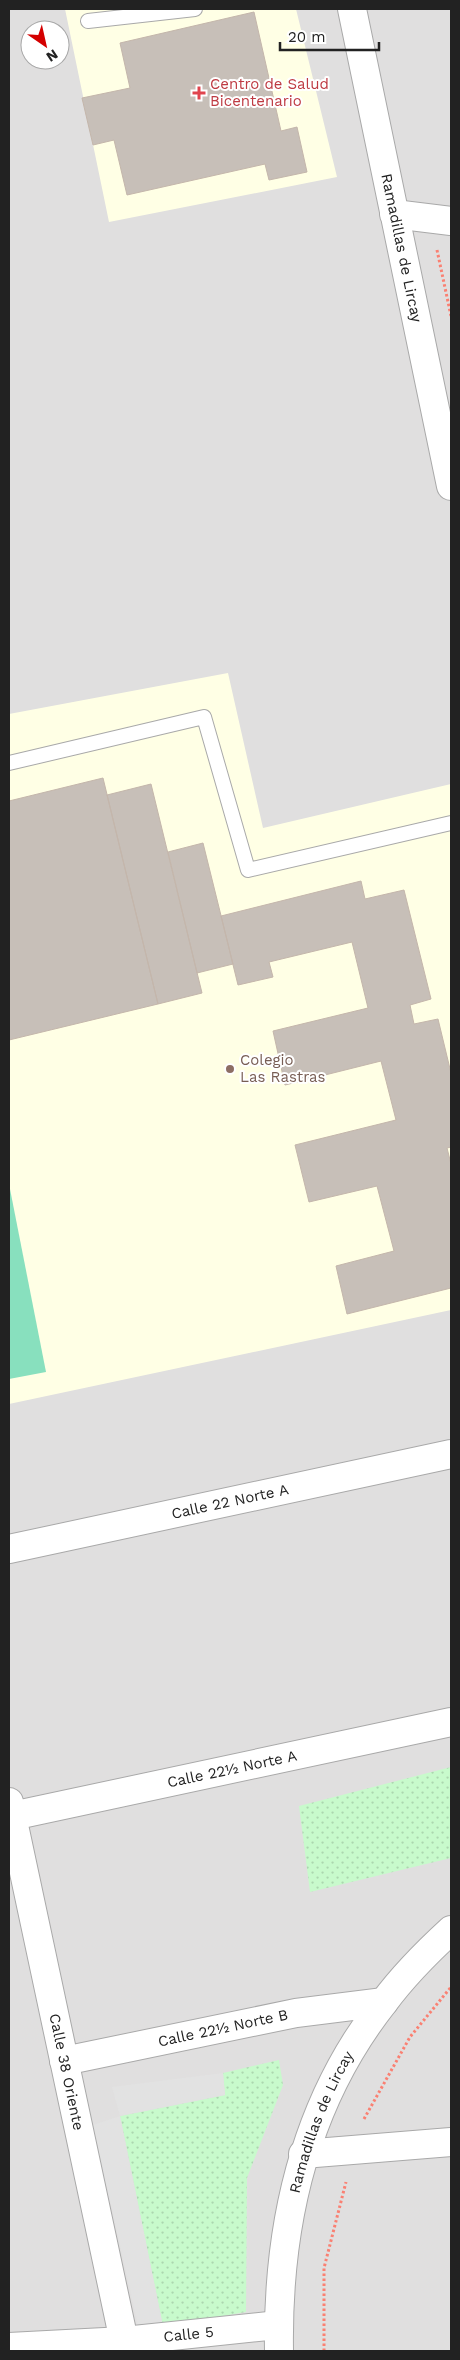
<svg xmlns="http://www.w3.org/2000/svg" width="460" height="2360" font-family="'Work Sans',sans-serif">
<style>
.residential{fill:#e0dfdf;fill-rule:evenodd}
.education{fill:#ffffe5}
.park{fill:url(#park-dots)}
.pitch{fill:#88e0be}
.parking{fill:#e2e2e2}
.building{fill:#c7bfb8;stroke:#c4b6ab}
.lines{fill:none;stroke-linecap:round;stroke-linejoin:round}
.service-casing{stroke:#a9a9a9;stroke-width:16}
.minor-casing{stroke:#a9a9a9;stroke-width:30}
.tertiary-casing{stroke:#a9a9a9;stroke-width:30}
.path{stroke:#fa8072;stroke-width:3;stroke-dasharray:2.5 2.5;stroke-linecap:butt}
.service{stroke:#fff;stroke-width:14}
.minor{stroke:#fff;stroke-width:28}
.tertiary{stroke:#fff;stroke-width:28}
.health-dot{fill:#e0444e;stroke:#fff;stroke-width:2}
.education-dot{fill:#8d6e63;stroke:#fff;stroke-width:2}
.labels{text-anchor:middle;stroke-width:4;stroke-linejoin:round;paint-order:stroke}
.health-label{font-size:15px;fill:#be3a42;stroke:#fff;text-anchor:start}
.street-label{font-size:15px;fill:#222;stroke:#fff}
.education-label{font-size:15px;fill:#785e54;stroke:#fff;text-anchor:start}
</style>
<defs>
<pattern id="park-dots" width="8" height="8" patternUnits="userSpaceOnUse" patternTransform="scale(1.25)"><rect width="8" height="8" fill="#c8facc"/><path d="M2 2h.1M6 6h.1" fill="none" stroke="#acd6af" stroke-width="1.8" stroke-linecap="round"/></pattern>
</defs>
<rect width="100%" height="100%" fill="#f2efe9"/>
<!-- residential -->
<path class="residential" d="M9 9H451V2351H9ZM30 30H60V60H30Z"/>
<!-- education -->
<path class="education" d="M65 9H296L337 177 109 222Z
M228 673 263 828 451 784V1310L9 1404V714Z"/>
<!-- park -->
<path class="park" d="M451 1767V1858L310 1892 299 1806Z
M279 2060 283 2085 247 2178 246 2312 163 2326 120 2116 225 2095 223 2073Z"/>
<!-- pitch -->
<path class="pitch" d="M9 1184 46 1372 9 1379Z"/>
<!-- parking -->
<path class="parking" d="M223 2073 225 2095 120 2116 163 2326 139 2330 93 2125 120 2116 112 2087Z"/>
<!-- building -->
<path class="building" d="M254 12 281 131 297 127 307 172 269 180 265 164 127 195 114 140 93 145 82 98 130 88 120 43Z
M103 778 158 1004 9 1040V801Z
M151 784 202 993 158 1004 107 795Z
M203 843 233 964 197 973 168 852Z
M361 881 365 899 404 890 431 999 410 1005 414 1024 438 1019 451 1073V1147L447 1148 451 1164V1288L347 1314 336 1266 394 1251 377 1186 309 1202 295 1145 396 1120 381 1061 285 1085 273 1031 368 1008 352 942 269 962 273 977 238 985 221 916Z"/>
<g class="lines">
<!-- service casing -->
<g class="service-casing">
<path id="service" d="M88 21 195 9
M9 763 204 717 248 870 451 823"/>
</g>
<!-- minor casing -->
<g class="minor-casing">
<g id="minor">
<path d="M394 214 451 221"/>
<path id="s1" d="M9 1549 451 1454"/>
<path id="s2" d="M9 1802 124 2341"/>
<path d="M12 1816 451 1722"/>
<path d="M64 2061 296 2013 384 2002"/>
<path d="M303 2154 451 2142"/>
<path id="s3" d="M9 2347 124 2341 278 2325"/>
<path id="s4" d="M279 2351C277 2225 305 2102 384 2002 404 1975 427 1952 451 1930"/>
</g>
</g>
<!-- tertiary casing -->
<g class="tertiary-casing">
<g id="tertiary">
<path id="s5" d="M352 9 451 486"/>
</g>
</g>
<!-- path -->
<path class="path" d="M437 250 451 316
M364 2119 410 2037 451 1987
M324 2351V2268L346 2182"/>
<!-- service -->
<use href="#service" class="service"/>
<!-- minor -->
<use href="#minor" class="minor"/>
<!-- tertiary -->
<use href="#tertiary" class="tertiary"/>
</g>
<!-- markers -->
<path class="health-dot" d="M196.5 85.5h5v5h5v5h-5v5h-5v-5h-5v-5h5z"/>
<circle class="education-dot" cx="230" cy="1069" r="5"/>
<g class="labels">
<!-- health labels -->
<g class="health-label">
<text x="210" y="89">Centro de Salud<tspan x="210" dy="17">Bicentenario</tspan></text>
</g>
<!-- street labels -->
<g class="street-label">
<text dy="5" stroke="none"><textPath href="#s5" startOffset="244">Ramadillas de Lircay</textPath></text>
<text dy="5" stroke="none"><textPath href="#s1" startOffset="226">Calle 22 Norte A</textPath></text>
<text transform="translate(232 1769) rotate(-12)" y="5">Calle 22½ Norte A</text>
<text transform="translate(223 2028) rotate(-12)" y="5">Calle 22½ Norte B</text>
<text dy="5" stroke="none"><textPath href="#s2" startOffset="276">Calle 38 Oriente</textPath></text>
<text dy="5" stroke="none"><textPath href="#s4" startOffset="235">Ramadillas de Lircay</textPath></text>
<text dy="5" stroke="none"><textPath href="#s3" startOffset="180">Calle 5</textPath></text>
</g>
<!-- education labels -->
<g class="education-label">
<text x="240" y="1065">Colegio<tspan x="240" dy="17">Las Rastras</tspan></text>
</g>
</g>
<!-- border -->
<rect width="460" height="2360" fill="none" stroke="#222222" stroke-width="20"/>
<!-- north arrow -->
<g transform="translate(45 45) rotate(146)"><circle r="24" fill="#ffffff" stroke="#a7a7a7"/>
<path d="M0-4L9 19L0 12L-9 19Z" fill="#d40000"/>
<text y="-8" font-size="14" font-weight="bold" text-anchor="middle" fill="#222222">N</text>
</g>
<!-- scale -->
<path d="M280 42v8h99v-8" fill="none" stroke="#222222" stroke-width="2.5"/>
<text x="288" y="42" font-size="15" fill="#222222" stroke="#ffffff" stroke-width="4" paint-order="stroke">20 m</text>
</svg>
